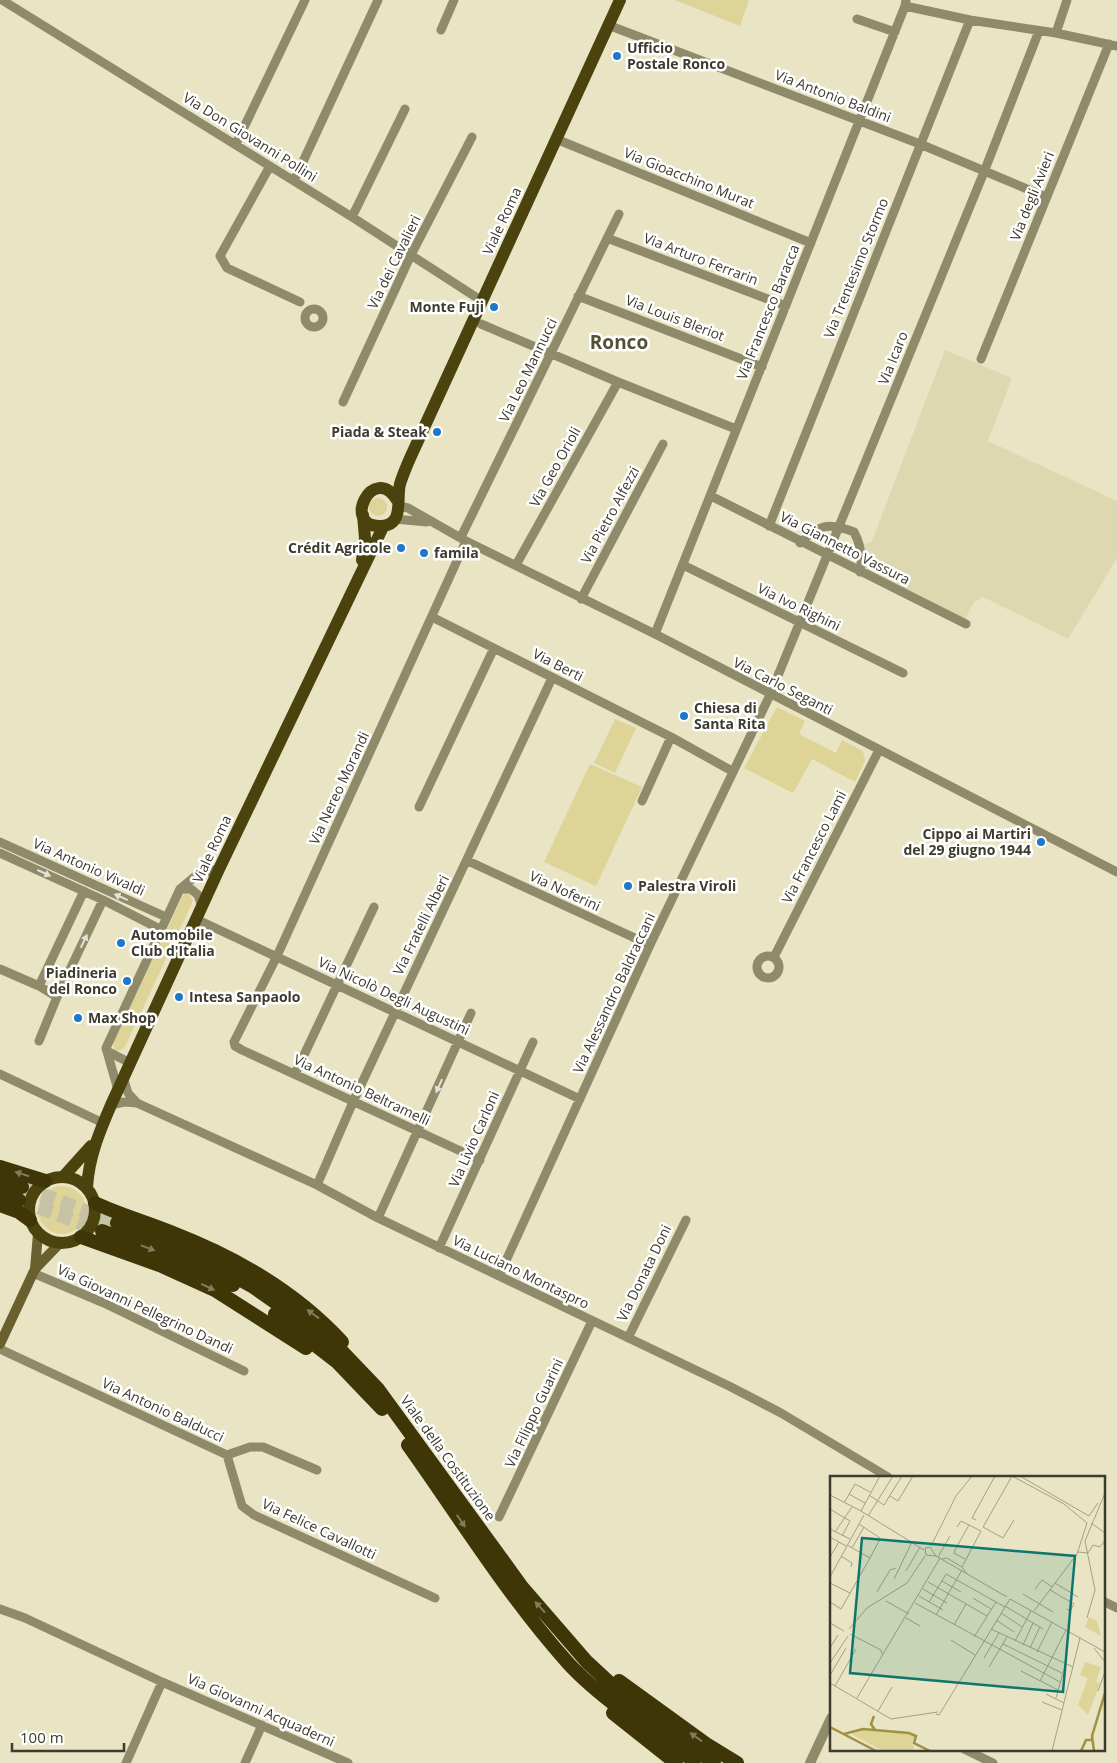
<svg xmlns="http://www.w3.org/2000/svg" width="1117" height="1763" font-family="'Open Sans',sans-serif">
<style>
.built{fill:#ded8b1}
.green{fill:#ded498}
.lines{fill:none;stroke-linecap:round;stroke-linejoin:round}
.trunk-tunnel{stroke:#c6c2a6;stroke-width:14;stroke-dasharray:14 7;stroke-linecap:butt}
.minor{stroke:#8f8a6a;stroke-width:9}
.tertiary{stroke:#8f8a6a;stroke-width:10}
.secondary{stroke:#68602e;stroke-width:10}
.primary{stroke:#4b430e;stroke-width:12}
.trunk{stroke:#3e3607;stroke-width:14}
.oneway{fill:#e3e2da}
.oneway2{fill:#827c5e}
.poi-dot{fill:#1f78c5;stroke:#fff;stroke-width:2}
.labels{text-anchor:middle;stroke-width:5;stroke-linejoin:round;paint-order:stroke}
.poi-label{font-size:14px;font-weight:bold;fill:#3d3b2e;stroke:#fff;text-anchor:start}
.street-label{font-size:14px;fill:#3d3b2e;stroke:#fff}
.district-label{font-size:19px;font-weight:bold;fill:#565136;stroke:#fff}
.inset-river{fill:none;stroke:#a09241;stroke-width:2.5}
.inset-road{fill:none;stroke:#a4a088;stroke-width:1}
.view{fill:#0f766e;fill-opacity:0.15;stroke:#0f766e;stroke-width:2.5}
.inset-edge{fill:none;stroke:#3d3b2e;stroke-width:2.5}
</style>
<rect width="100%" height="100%" fill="#e8e4c4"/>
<!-- built -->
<path class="built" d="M945 350 1012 378 988 441 1117 501V558L1068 639 983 597 974 602 964 621 866 570 862 545 872 541Z"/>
<!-- green -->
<path class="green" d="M675 0H749L740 26Z
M369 507a9 9 0 1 1 18 0a9 9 0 1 1-18 0Z
M777 707 805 721 799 734 836 753 842 740 863 751 865 761 855 782 812 759 793 793 744 768Z
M615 719 636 728 615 773 594 763Z
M590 764 642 787 596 886 544 862Z
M184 893H189L193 901 124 1049 115 1051 113 1043Z
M38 1210a24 24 0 1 1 48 0a24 24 0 1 1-48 0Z"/>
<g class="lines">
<!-- trunk-tunnel -->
<path class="trunk-tunnel" d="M22 1187 117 1223
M19 1200 102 1231"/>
<!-- minor -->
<path class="minor" d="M2 0 352 217 482 301
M905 6 970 20 1056 33 1117 46
M857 19 895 32
M608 25 920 144 1046 197
M441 30 454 0
M1056 33 1067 0
M556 139 811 243
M236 144 305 0
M270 166 220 256 227 268 300 302
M294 181 378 0
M352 217 405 109
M607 238 786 306
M578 296 762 367
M305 318a9 9 0 1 1 18 0a9 9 0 1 1-18 0Z
M481 324 618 382 736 429
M981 359 1109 44
M343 402 410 257 472 137
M711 496 966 624
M399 506 408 508 466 541 655 634 1117 872
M395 519 427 522
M769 526 970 20
M461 537 619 214
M466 541 277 956 234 1042 235 1046 242 1050 480 1160
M800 543C820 524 829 522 854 532 861 545 863 557 860 572
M516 565 618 382
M683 565 903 673
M581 599 663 444
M432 617 671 737 732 771
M655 634 905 6 906 0
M642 801 671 737
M419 807 494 648
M0 842 166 917
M0 853 103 900 160 929
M468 861 650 945
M180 889H191L198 895 202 907
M196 919 580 1099
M757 967a11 11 0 1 1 22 0a11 11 0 1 1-22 0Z
M774 957 879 750
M0 969 39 986 57 997 103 900
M39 986 84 891
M39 1041 57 997
M107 1051 130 1063
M0 1074 103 1123
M295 1074 374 907
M123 1077 128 1093 137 1103
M118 1090 106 1048 180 889 198 874 219 869
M111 1105 124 1102 137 1103 317 1185 378 1218 729 1386 781 1413 888 1477
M317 1185 353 1102 552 678
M378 1218 471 1013
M439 1248 533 1042
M33 1273 104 1303 244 1371
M499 1276 650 945 770 695 984 172 1039 31
M628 1338 686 1220
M0 1349 227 1455 250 1447H263L317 1470
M227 1455 242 1506 254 1515 435 1598
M499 1517 592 1321
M1103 1601 1117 1608
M0 1609 25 1618 162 1682 126 1763
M162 1682 348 1763
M964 1749 993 1763
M245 1763 262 1725"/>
<!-- tertiary -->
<path class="tertiary" d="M810 1763 831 1718"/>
<!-- secondary -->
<path class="secondary" d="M35 1269 38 1234
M0 1344 35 1269 59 1244"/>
<!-- primary -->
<path class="primary" d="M397 500C373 462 341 527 380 526 405 526 396 499 400 484 403 474 407 465 411 456L620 0
M362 560 365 538 363 515
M64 1176 91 1146
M29 1210a33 33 0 1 1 66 0a33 33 0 1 1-66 0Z
M87 1187C89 1157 99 1133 111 1105L219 869 383 527"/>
<!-- trunk -->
<path class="trunk" d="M0 1167 45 1181
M0 1179 22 1187
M0 1193 19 1200
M95 1203C120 1215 147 1222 173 1233 235 1257 297 1293 342 1342
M0 1205 19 1212 30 1220
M117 1223 194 1254 252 1286 335 1344 378 1389 522 1587 587 1662 628 1700 714 1763
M102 1231 177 1259 233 1285
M81 1237 162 1266 215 1290 306 1348
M275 1314 337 1362 382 1409
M408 1445C460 1518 508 1596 568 1663 600 1698 655 1734 694 1761
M619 1681 706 1744 737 1763
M613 1713 676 1763"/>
</g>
<!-- one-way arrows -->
<defs><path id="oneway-solid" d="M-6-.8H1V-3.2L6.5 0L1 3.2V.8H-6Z" transform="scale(1.25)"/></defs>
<g class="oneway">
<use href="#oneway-solid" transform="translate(44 873) rotate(25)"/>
<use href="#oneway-solid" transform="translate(121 897) rotate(-156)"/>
<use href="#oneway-solid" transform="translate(84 941) rotate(-65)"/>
<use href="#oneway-solid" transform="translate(439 1086) rotate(114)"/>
</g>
<g class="oneway2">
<use href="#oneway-solid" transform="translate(22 1174) rotate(-162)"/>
<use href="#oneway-solid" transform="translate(148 1248) rotate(20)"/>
<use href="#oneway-solid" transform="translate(208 1287) rotate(25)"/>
<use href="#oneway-solid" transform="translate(313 1314) rotate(-144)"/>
<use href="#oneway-solid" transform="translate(461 1521) rotate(56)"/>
<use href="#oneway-solid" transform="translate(540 1607) rotate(-132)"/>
<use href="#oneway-solid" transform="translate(696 1737) rotate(-144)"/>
</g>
<!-- markers -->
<g class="poi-dot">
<circle cx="617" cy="56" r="5"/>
<circle cx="494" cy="307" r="5"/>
<circle cx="437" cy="432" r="5"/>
<circle cx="401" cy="548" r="5"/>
<circle cx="424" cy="553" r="5"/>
<circle cx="684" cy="716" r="5"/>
<circle cx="1041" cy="842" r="5"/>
<circle cx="628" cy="886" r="5"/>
<circle cx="121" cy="943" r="5"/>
<circle cx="127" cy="981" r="5"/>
<circle cx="179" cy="997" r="5"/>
<circle cx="78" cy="1018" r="5"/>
</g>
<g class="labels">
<!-- poi labels -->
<g class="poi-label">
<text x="627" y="53">Ufficio<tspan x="627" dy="16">Postale Ronco</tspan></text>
<text x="484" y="312" text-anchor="end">Monte Fuji</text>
<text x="427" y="437" text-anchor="end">Piada &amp; Steak</text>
<text x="391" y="553" text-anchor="end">Crédit Agricole</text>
<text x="434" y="558">famila</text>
<text x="694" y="713">Chiesa di<tspan x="694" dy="16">Santa Rita</tspan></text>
<text x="1031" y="839" text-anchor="end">Cippo ai Martiri<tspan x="1031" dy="16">del 29 giugno 1944</tspan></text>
<text x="638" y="891">Palestra Viroli</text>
<text x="131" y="940">Automobile<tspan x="131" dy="16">Club d'Italia</tspan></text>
<text x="117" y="978" text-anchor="end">Piadineria<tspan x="117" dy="16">del Ronco</tspan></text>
<text x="189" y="1002">Intesa Sanpaolo</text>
<text x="88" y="1023">Max Shop</text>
</g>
<!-- street labels -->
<g class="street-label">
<text transform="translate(833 96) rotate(21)" y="5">Via Antonio Baldini</text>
<text transform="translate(250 137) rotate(32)" y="5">Via Don Giovanni Pollini</text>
<text transform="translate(689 178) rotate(22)" y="5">Via Gioacchino Murat</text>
<text transform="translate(1032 196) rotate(-68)" y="5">Via degli Avieri</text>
<text transform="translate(502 221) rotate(-65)" y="5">Viale Roma</text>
<text transform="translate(701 259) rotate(21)" y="5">Via Arturo Ferrarin</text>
<text transform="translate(394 262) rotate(-64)" y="5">Via dei Cavalieri</text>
<text transform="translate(856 268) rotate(-68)" y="5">Via Trentesimo Stormo</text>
<text transform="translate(768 312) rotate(-68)" y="5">Via Francesco Baracca</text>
<text transform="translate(675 318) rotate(21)" y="5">Via Louis Bleriot</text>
<text transform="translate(893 358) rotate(-68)" y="5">Via Icaro</text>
<text transform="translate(528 370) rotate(-64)" y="5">Via Leo Mannucci</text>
<text transform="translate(555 467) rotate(-61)" y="5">Via Geo Orioli</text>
<text transform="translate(610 515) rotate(-62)" y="5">Via Pietro Alfezzi</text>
<text transform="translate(845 548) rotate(27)" y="5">Via Giannetto Vassura</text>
<text transform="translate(799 607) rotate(26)" y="5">Via Ivo Righini</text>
<text transform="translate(558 665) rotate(27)" y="5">Via Berti</text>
<text transform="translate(783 686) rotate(27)" y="5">Via Carlo Seganti</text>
<text transform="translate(339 788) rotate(-65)" y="5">Via Nereo Morandi</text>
<text transform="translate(814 847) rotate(-63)" y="5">Via Francesco Lami</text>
<text transform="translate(212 849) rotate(-65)" y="5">Viale Roma</text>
<text transform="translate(89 867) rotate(24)" y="5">Via Antonio Vivaldi</text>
<text transform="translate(565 891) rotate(25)" y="5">Via Noferini</text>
<text transform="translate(421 925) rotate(-64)" y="5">Via Fratelli Alberi</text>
<text transform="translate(614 993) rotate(-65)" y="5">Via Alessandro Baldraccani</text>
<text transform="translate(394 996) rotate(25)" y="5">Via Nicolò Degli Augustini</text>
<text transform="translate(362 1090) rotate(25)" y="5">Via Antonio Beltramelli</text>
<text transform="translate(474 1139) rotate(-66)" y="5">Via Livio Carloni</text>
<text transform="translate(521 1272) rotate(26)" y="5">Via Luciano Montaspro</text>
<text transform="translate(644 1273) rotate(-64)" y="5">Via Donata Doni</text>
<text transform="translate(145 1309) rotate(25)" y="5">Via Giovanni Pellegrino Dandi</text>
<text transform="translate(163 1410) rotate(25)" y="5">Via Antonio Balducci</text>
<text transform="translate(534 1413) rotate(-65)" y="5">Via Filippo Guarini</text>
<text transform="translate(448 1458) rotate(54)" y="5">Viale della Costituzione</text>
<text transform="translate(319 1529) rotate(25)" y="5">Via Felice Cavallotti</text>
<text transform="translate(261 1710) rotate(24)" y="5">Via Giovanni Acquaderni</text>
</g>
<!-- district labels -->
<g class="district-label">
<text x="619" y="349">Ronco</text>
</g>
</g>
<!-- overview -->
<g transform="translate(830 1476)">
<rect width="275" height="275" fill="#e8e4c4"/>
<path d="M259 141 267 145 271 160 255 151ZM255 186 271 191 266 206 270 207 258 239 248 229 258 202 250 199ZM32 254 81 258 85 260 82 267 84 271 82 275H53L23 259V256Z" fill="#ded498"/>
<path class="inset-river" d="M44 240 41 248 45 254M0 251 46 275M14 258 33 253 79 257 86 260 84 267 100 275M251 275 256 264H262M264 275 262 260 275 217"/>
<path class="inset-road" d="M182 0 234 28 257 47 247 78 204 135M182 0 153 51 173 62 184 44M190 0 259 40 268 27M19 18 35 27M0 19 31 35M39 19 54 29 72 0M60 20 68 25 83 0M14 27 25 8 40 16M0 33 20 45 12 60M31 35 50 0M31 35 94 74M38 40 63 0M146 44 142 42 165 0M261 47 275 57M29 48 50 62M127 51 131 45 151 55M0 53 20 63M5 56 22 31M0 61 16 70M17 69 40 82 50 63M101 70 126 20 142 0M22 72 34 51M125 74 139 49M125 74 124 77 135 83M248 76 258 77 263 69 270 71 275 64M11 80 22 87 21 91M106 80 100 71 95 72 96 79 106 80 177 121M0 81 9 66M108 81 120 60M112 83 117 82 132 91 137 98M132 91 151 55M76 95 90 71M0 101 34 39M64 103 82 66M112 105 131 116M98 106 157 140M0 107 20 117M225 107 248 121M93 113 117 127M205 113 212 104 222 111M220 114 244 128 240 135 237 133M47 116 60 94 66 92M193 118 223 136M89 120 113 134M143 122 161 133M180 123 250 162M56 125 79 138M0 126 11 133 40 82M99 126 116 98 175 131M85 127 230 206M175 130 213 153M171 137 192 151M106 139 132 94M76 142 90 150M257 142 265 114 255 65 275 17M166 144 184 156M0 147 14 155M124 149 136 128M19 153 37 132 77 107 95 80M161 153 243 191M20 158 51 174 52 178M144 161 166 126M250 162 275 176M121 164 145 179M185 165 201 135M173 168 232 197M193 169 203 147M0 172 8 159M200 172 210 151M264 172 275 186M207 176 222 146M154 182 169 157M0 187 18 160M159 191 177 161M191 195 228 214M0 199 16 172M210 205 236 154M0 207 61 243 108 236M5 210 26 173M268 215 275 196M216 218 234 227M27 222 110 82M226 222 235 190M212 226 232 234M48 235 62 211M106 238 109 239 180 123M222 275 250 162"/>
<path class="view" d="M32 62 245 80 233 216 20 197Z"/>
<rect width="275" height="275" class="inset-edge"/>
</g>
<!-- scale -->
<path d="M12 1743v8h112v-8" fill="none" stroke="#3d3b2e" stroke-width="2.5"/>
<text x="20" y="1743" font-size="15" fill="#3d3b2e" stroke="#ffffff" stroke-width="4" paint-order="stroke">100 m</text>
</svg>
